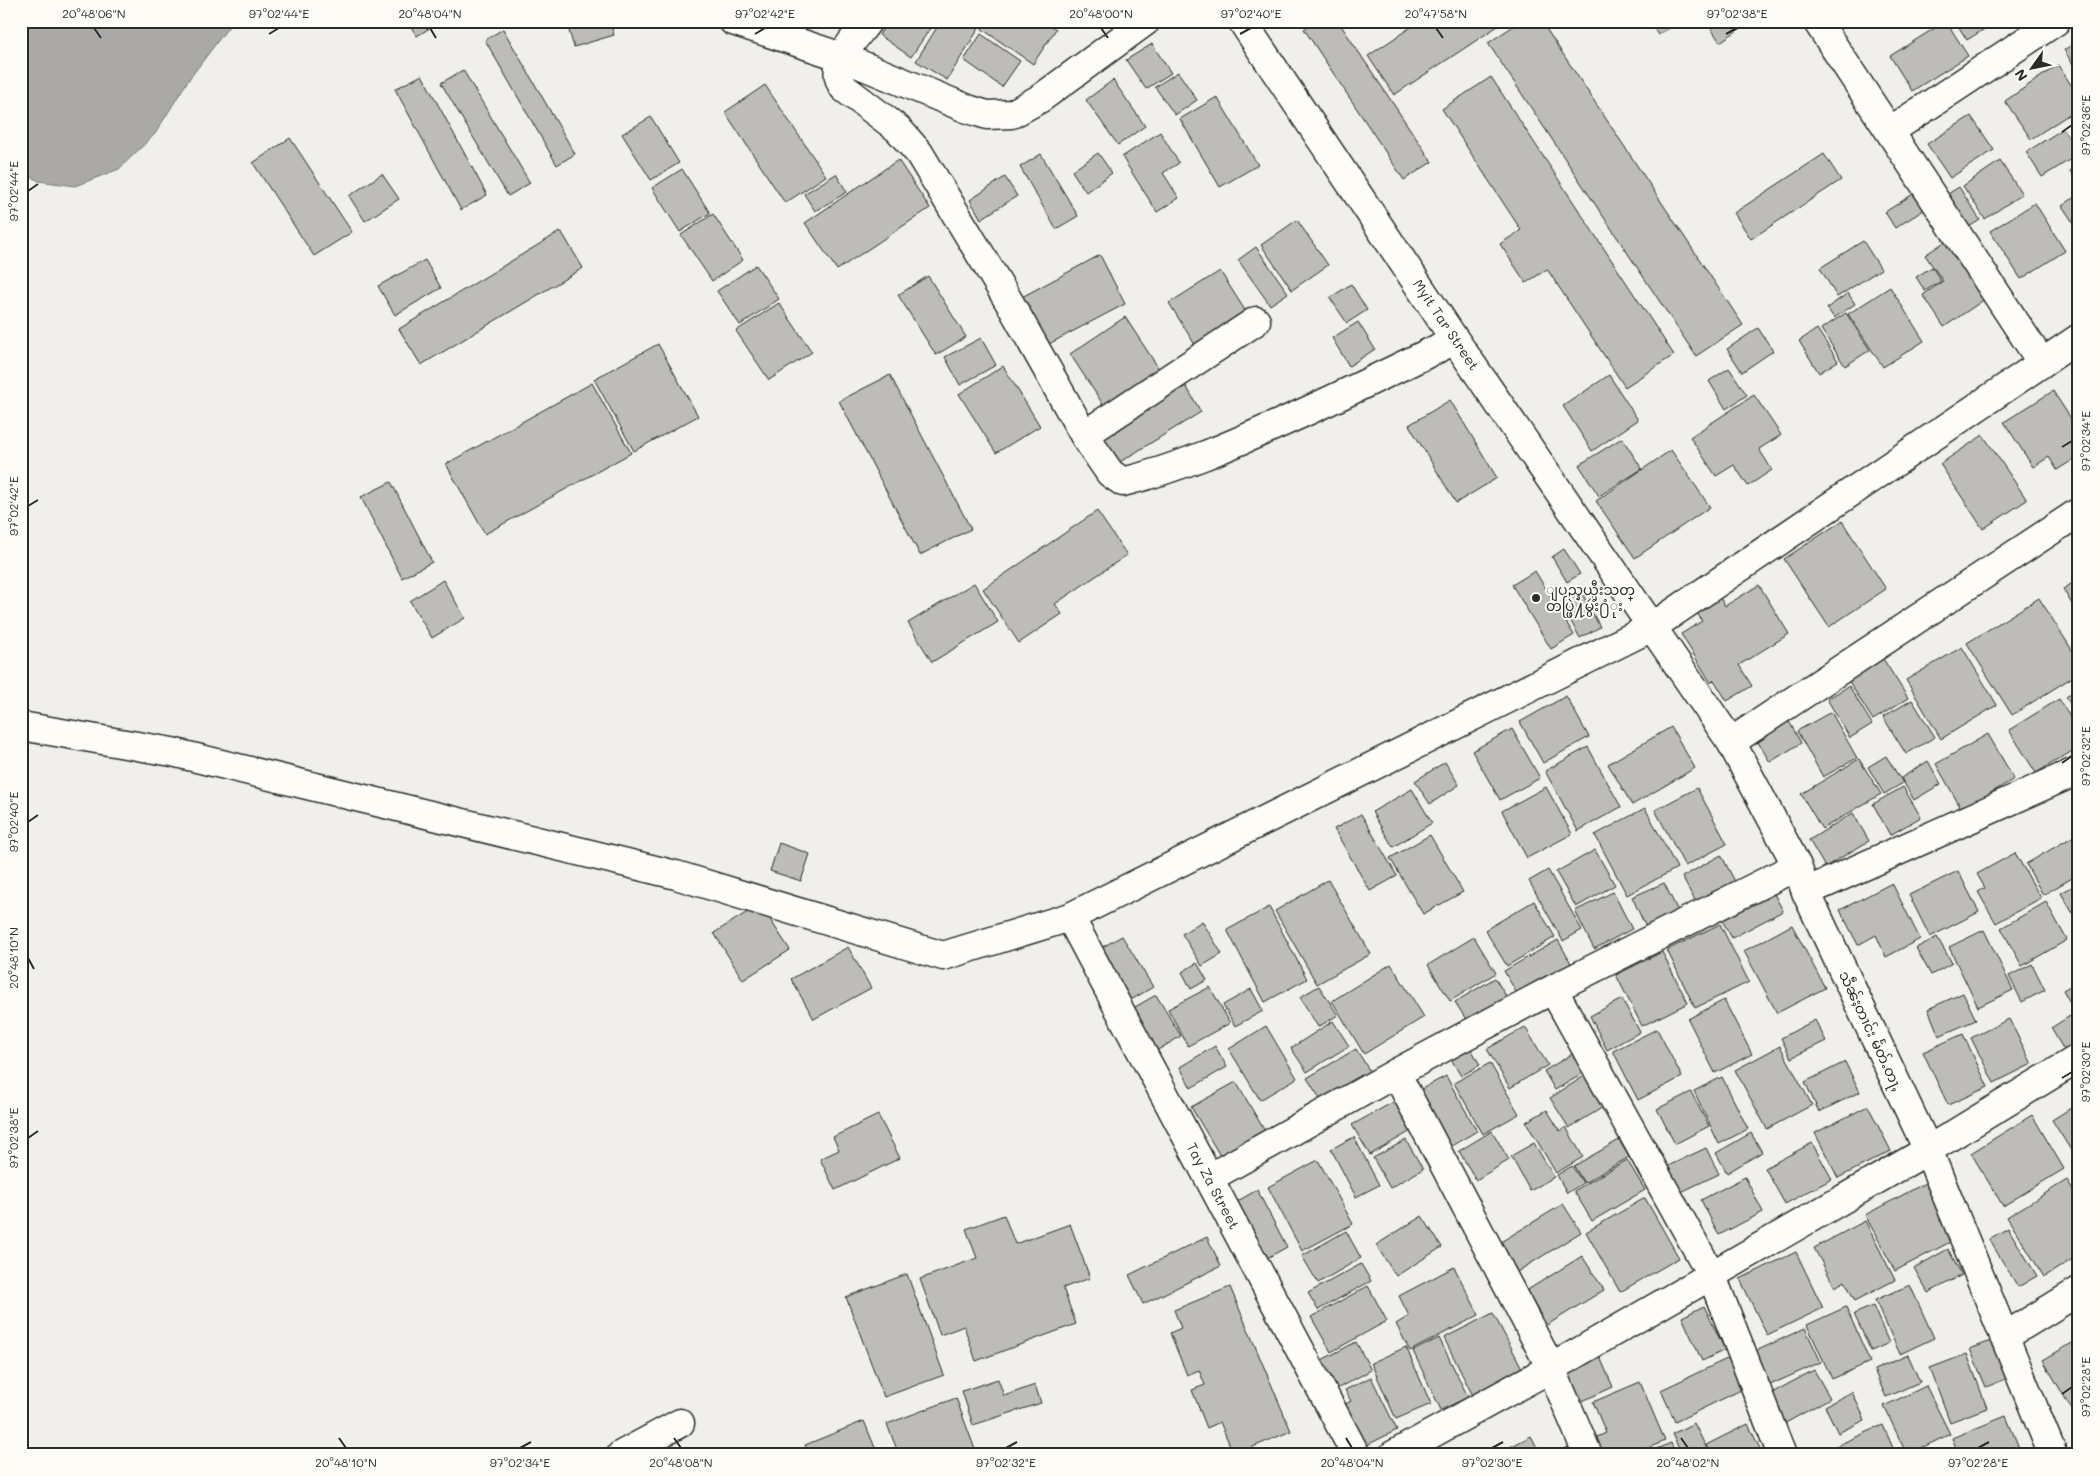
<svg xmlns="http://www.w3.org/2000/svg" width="2100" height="1476" font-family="Mali,'Noto Sans Myanmar',sans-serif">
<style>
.water{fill:#aaa9a7;stroke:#777775}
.building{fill:#bdbcb8;stroke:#2b2b2b}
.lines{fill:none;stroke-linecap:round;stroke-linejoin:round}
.minor-casing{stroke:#2b2b2b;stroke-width:31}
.minor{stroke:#fdfcf7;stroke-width:28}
.ticks{fill:none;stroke:#2b2b2b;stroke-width:2}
.poi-dot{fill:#2b2b2b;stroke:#fdfcf7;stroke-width:2}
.labels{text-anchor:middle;stroke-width:4;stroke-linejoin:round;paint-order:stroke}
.street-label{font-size:14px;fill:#2b2b2b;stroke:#fdfcf7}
.poi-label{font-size:14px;fill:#2b2b2b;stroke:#fdfcf7;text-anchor:start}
.neatline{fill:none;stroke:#2b2b2b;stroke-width:2}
.ticks-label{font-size:12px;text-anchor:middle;fill:#2b2b2b}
</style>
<rect width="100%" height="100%" fill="#f0efeb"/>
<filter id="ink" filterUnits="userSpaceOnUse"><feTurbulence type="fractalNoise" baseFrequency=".02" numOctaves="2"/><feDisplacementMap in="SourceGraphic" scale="10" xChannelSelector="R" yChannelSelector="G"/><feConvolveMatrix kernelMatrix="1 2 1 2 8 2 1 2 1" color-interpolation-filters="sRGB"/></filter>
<g filter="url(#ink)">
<!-- water -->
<path class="water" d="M23 21H233L187 82 155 134 119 169 75 186 39 181 21 172Z"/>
<!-- building -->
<path class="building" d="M407 21H441L417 36Z
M566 21H610L614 35 574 47Z
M888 21H935L911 57 879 35Z
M941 21H968L979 28 947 80 916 61Z
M987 21H1044L1056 29 1033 64 982 29Z
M1315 21H1338L1432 162 1404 180 1304 29Z
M1420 21H1504V22L1394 95 1368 56Z
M1521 21H1541L1743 325 1696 356 1488 43Z
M1649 21H1679V22L1658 35Z
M1706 21H1741L1744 26 1720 42Z
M1946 21 1968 56 1912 91 1890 56Z
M1955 21H1997L1967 40Z
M503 29 575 154 557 165 485 40Z
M981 34 1020 61 1002 87 964 60Z
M2079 40V74L2064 50Z
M1152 44 1171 73 1146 89 1126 60Z
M2058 65 2079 97V108L2031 139 2005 101Z
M463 70 530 183 508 196 441 83Z
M1178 72 1197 100 1175 115 1155 87Z
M422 75 487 195 461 210 395 89Z
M1491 77 1674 355 1625 387 1547 269 1526 283 1500 244 1521 230 1442 109Z
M1113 80 1145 126 1118 145 1086 100Z
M765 85 826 176 785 203 725 112Z
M1217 97 1258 165 1220 187 1180 119Z
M1971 116 1994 150 1950 178 1927 144Z
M651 117 679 163 651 180 622 134Z
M2063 129 2079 154 2042 177 2026 152Z
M1160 132 1179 163 1163 173 1179 198 1157 212 1122 157Z
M290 138 352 232 314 256 253 163Z
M1098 153 1112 173 1086 192 1072 171Z
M1041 154 1078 216 1056 229 1020 167Z
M1824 154 1841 180 1751 239 1734 213Z
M898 160 930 208 837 270 805 223Z
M2000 161 2022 194 1985 219 1963 186Z
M2079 165V184L2070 171Z
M682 169 710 213 680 232 652 188Z
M382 174 399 199 365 221 349 196Z
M836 174 847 192 815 211 804 194Z
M1005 177 1017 196 981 219 970 200Z
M1959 187 1980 220 1964 230 1943 197Z
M1913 194 1924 210 1895 228 1885 212Z
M2079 194V231L2062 206Z
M2035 203 2065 251 2021 279 1990 231Z
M713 214 743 260 712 281 681 235Z
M1297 220 1328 265 1292 290 1261 245Z
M561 231 583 268 421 365 399 329Z
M1949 239 1988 297 1944 327 1923 295 1943 281 1925 255Z
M1863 241 1881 269 1837 297 1820 268Z
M1256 247 1288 293 1270 305 1238 260Z
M1100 255 1125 304 1045 346 1020 298Z
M425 260 441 288 395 315 378 286Z
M756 265 779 299 740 325 717 291Z
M1932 267 1941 281 1925 291 1916 277Z
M1220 271 1248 315 1197 348 1169 303Z
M928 276 966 337 936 355 898 295Z
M1351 284 1367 310 1347 323 1330 298Z
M1890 287 1924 341 1883 367 1848 314Z
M1848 293 1855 304 1834 318 1827 308Z
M779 303 812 352 769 380 736 331Z
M1846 313 1870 350 1845 366 1821 329Z
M1125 317 1165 378 1110 415 1070 354Z
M1358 322 1375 349 1349 366 1332 338Z
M1758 328 1773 351 1742 372 1727 349Z
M1817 329 1838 361 1819 373 1799 341Z
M981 338 996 365 960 385 945 357Z
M658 344 698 416 634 451 594 379Z
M1003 366 1040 426 996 453 959 394Z
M1729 368 1747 395 1726 409 1709 381Z
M890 375 971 529 920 555 839 401Z
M1609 375 1638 420 1592 451 1563 406Z
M592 383 631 453 485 534 446 464Z
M1186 386 1201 412 1115 465 1099 438Z
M2053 391 2079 431V456L2057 470 2049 457 2033 467 2004 422Z
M1754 395 1781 435 1759 449 1772 470 1748 486 1734 465 1716 476 1690 437Z
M1450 400 1497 478 1456 503 1409 425Z
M1983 435 2027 500 1983 529 1940 464Z
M1622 438 1642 469 1599 496 1579 465Z
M1671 450 1710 507 1635 558 1596 501Z
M391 482 432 562 402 578 361 497Z
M1097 511 1127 555 1055 604 1062 614 1019 643 983 589Z
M1842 521 1886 589 1829 627 1784 559Z
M1564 549 1580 574 1567 582 1552 557Z
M1535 571 1574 635 1551 649 1512 585Z
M2079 579V616L2063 589Z
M443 580 465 618 432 638 410 601Z
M974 583 998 622 932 662 908 623Z
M1759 585 1789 634 1739 665 1752 686 1727 701 1714 680 1711 683 1681 634 1702 621 1692 605 1715 590 1725 606Z
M1581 591 1600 627 1580 638 1561 603Z
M2039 598 2079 661V673L2012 715 1967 643Z
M1962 647 1997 705 1941 739 1906 680Z
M1880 654 1908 698 1873 720 1845 675Z
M1849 686 1872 724 1850 738 1827 699Z
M2079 689V718L2066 697Z
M1566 696 1589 737 1543 763 1520 722Z
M2059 699 2079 732V747L2036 773 2009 730Z
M1912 700 1935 737 1906 754 1883 717Z
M1831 712 1857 758 1823 777 1797 731Z
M1785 714 1801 743 1770 762 1753 734Z
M1671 727 1695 768 1632 805 1608 764Z
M1512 729 1540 778 1500 800 1472 751Z
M1988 734 2014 779 1962 810 1936 764Z
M1588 747 1621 807 1578 831 1545 771Z
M1886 756 1903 783 1884 794 1868 767Z
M1859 759 1881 794 1822 829 1801 794Z
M1928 761 1941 784 1914 800 1901 778Z
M1445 762 1459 785 1430 804 1415 781Z
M1546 787 1572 834 1527 858 1502 811Z
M1903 787 1921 817 1890 835 1873 804Z
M1697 788 1727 844 1685 866 1655 810Z
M1412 789 1432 823 1393 847 1372 812Z
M1645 808 1677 868 1627 895 1595 835Z
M1853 813 1869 841 1825 867 1809 840Z
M1361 814 1397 876 1370 891 1334 829Z
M1430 835 1463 892 1423 914 1390 858Z
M2074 836 2079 843V874L2043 895 2026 864Z
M779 843 810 854 801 881 770 871Z
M1595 850 1615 885 1576 907 1556 872Z
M2015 853 2041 898 1996 923 1978 892 1985 888 1977 874Z
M1721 855 1738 887 1699 908 1682 877Z
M1548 870 1582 930 1563 941 1529 881Z
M1958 871 1979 912 1930 937 1909 895Z
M1328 880 1371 954 1317 984 1275 911Z
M1664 883 1682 919 1649 934 1632 897Z
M1892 883 1920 939 1886 957 1876 935 1858 945 1840 910Z
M2079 883V924L2061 893Z
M1772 890 1783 911 1732 938 1720 917Z
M1613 892 1632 929 1594 949 1575 911Z
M1534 901 1555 937 1507 966 1485 930Z
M2046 902 2067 940 2022 966 2001 928Z
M760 904 790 950 743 980 714 933Z
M1269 907 1307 979 1265 1002 1227 930Z
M1202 921 1222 954 1202 966 1182 934Z
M1720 924 1749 982 1695 1008 1667 950Z
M1792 925 1825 988 1777 1013 1744 951Z
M1984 930 2013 990 1978 1007 1949 947Z
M1122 936 1153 987 1124 1004 1094 952Z
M1474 937 1496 973 1450 1001 1428 965Z
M1937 937 1952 963 1931 975 1916 948Z
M1558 940 1573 967 1519 997 1504 971Z
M848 947 871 988 814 1019 791 979Z
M1662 952 1688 1003 1642 1026 1616 975Z
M1197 963 1207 980 1191 989 1182 972Z
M1391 964 1424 1017 1364 1054 1332 1001Z
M2032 964 2045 990 2022 1002 2009 976Z
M1495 978 1510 1003 1471 1027 1455 1002Z
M2079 981V1018L2063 990Z
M1319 986 1338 1015 1318 1027 1300 997Z
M1210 987 1230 1023 1188 1046 1168 1009Z
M1251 989 1263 1011 1235 1026 1223 1005Z
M1963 993 1976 1020 1939 1036 1928 1009Z
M1156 995 1181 1036 1153 1053 1128 1011Z
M1622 999 1640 1032 1607 1050 1590 1016Z
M1724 1000 1752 1054 1715 1073 1688 1019Z
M2070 1016 2079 1031V1044L2065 1052 2051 1028Z
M2009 1019 2032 1064 1994 1083 1971 1038Z
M1815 1020 1826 1041 1791 1058 1781 1038Z
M1333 1021 1349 1046 1307 1072 1291 1048Z
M1266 1026 1297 1078 1260 1100 1229 1049Z
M1525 1027 1548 1065 1510 1088 1487 1049Z
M1657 1029 1682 1077 1638 1100 1613 1051Z
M1963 1034 1988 1087 1948 1105 1923 1052Z
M1468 1043 1480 1065 1461 1076 1448 1054Z
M1215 1046 1227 1067 1191 1088 1180 1067Z
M1780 1046 1812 1105 1767 1129 1735 1070Z
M1356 1049 1374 1078 1326 1108 1307 1078Z
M1579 1050 1591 1069 1555 1090 1544 1071Z
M1845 1062 1860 1092 1819 1112 1805 1082Z
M1490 1063 1519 1114 1483 1134 1454 1083Z
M1586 1075 1605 1106 1569 1128 1550 1098Z
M1446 1076 1477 1131 1443 1151 1412 1094Z
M1722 1077 1748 1129 1719 1144 1694 1091Z
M1236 1082 1266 1133 1222 1159 1191 1107Z
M1691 1092 1709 1126 1675 1144 1657 1109Z
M1395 1101 1411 1131 1370 1155 1352 1125Z
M2079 1103V1152L2074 1155 2052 1120Z
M1868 1106 1891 1151 1838 1178 1815 1133Z
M1547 1110 1560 1131 1566 1127 1583 1157 1556 1173 1526 1122Z
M878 1115 900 1158 835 1190 820 1159 839 1150 833 1137Z
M2032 1115 2064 1169 2003 1206 1971 1153Z
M1492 1131 1509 1160 1476 1180 1459 1151Z
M1751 1133 1762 1152 1727 1173 1716 1153Z
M1354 1137 1379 1185 1356 1197 1331 1149Z
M1406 1140 1423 1169 1390 1188 1373 1158Z
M1619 1140 1629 1157 1584 1183 1574 1166Z
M1534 1143 1554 1177 1530 1191 1511 1156Z
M1812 1143 1832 1179 1785 1204 1765 1168Z
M1706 1148 1719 1174 1681 1192 1668 1166Z
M1318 1160 1353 1224 1302 1251 1268 1187Z
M1627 1160 1645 1190 1592 1221 1574 1191Z
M1572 1166 1583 1183 1567 1193 1557 1175Z
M1745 1177 1763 1212 1719 1235 1701 1200Z
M2067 1180 2079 1199V1255L2044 1277 2007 1217Z
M1925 1183 1954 1240 1895 1271 1865 1215Z
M1257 1190 1287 1247 1267 1258 1236 1202Z
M1645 1198 1679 1258 1620 1292 1586 1232Z
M1563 1204 1581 1232 1517 1272 1499 1243Z
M1004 1215 1015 1244 1070 1224 1090 1278 1063 1288 1076 1324 976 1361 964 1326 940 1335 920 1279 977 1258 966 1229Z
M1422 1216 1442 1247 1396 1276 1376 1245Z
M1865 1221 1895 1280 1855 1301 1845 1281 1835 1287 1814 1248Z
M2008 1228 2037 1276 2018 1287 1989 1239Z
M1346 1231 1361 1258 1318 1283 1302 1256Z
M1207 1237 1221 1266 1143 1304 1129 1275Z
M1948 1249 1962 1275 1928 1293 1914 1268Z
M1796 1252 1823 1308 1767 1335 1740 1279Z
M1582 1256 1604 1290 1547 1325 1526 1291Z
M1361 1264 1371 1281 1318 1310 1308 1293Z
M1454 1267 1479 1315 1410 1351 1396 1324 1409 1316 1399 1296Z
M907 1274 944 1375 884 1397 846 1297Z
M1910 1285 1934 1338 1900 1354 1875 1300Z
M1368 1286 1387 1321 1331 1352 1311 1317Z
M1230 1287 1291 1431 1234 1455 1220 1422 1207 1428 1192 1390 1205 1385 1199 1370 1187 1375 1170 1333 1181 1328 1174 1310Z
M1704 1306 1725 1350 1702 1361 1682 1317Z
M1873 1306 1889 1343 1871 1351 1854 1314Z
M1846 1307 1870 1362 1832 1379 1807 1325Z
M1493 1313 1523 1370 1473 1396 1444 1338Z
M1805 1328 1821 1362 1770 1385 1754 1352Z
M1439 1338 1468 1397 1441 1410 1413 1351Z
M2079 1339V1420H2078L2043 1360Z
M1991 1341 2006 1379 1986 1387 1970 1349Z
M1356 1342 1371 1370 1333 1391 1318 1362Z
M1406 1347 1431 1404 1396 1419 1371 1363Z
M1967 1354 1987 1408 1950 1422 1930 1368Z
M1599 1355 1613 1387 1578 1403 1563 1370Z
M1908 1355 1920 1382 1886 1397 1874 1370Z
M1731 1357 1745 1388 1675 1422 1661 1390Z
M1814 1370 1830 1398 1784 1424 1768 1395Z
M1371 1377 1397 1430 1361 1448 1340 1407 1351 1401 1345 1390Z
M998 1379 1004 1396 1035 1385 1041 1403 973 1425 962 1391Z
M1640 1382 1665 1441 1631 1455H1603L1595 1438 1606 1433 1593 1402Z
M1926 1386 1950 1434 1907 1455 1884 1406Z
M1852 1392 1865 1420 1838 1433 1825 1406Z
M956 1398 977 1455H899L887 1424Z
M2006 1416 2022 1455H1959L1952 1438Z
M864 1421 878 1455H809L805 1445Z
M1694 1423 1707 1449 1695 1455H1682L1672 1434Z
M1748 1424 1763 1455H1711L1706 1445Z
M1883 1425 1896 1455H1818V1454Z
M1531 1436 1541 1455H1495Z
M1671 1443 1676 1455H1641Z
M1570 1446 1574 1455H1551Z"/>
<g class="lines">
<!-- minor casing -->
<g class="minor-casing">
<path id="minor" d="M733 21 842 57 968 109 987 115 1012 114 1041 98 1146 21
M868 21C854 40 827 65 844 88L898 129 919 153 1011 305 1084 435 1110 473 1123 482C1179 468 1231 445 1283 422 1341 396 1398 368 1455 340
M1242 21 1455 340 1731 742 1797 866 1806 892 1928 1150 2053 1455
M1817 21 2042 363
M1890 131 2056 21
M1084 435 1256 321
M21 726 172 752 676 875 943 956 1070 917 1652 627 2079 338
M1731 742 2079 512
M1806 892 2079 770
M1070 917 1356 1455
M1553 989 1711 1274 1782 1455
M1396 1073 1551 1368 1588 1455
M1209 1178 1396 1073 1553 989 1797 866
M2004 1337 2079 1291
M621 1455 680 1423
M1393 1455 1551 1368 1928 1150 2079 1058"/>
</g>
<!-- minor -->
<use href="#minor" class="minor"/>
</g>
</g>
<!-- ticks -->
<path class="ticks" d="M94 28 101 38M430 28 436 38M1101 28 1108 38M1436 28 1443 38M269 34 279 28M755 34 765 28M1240 34 1251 28M1726 34 1737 28M2062 132 2072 125M28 191 38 184M2062 447 2072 441M28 506 38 500M2062 763 2072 756M28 822 38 815M28 958 34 969M2062 1078 2072 1072M28 1138 38 1131M2062 1394 2072 1387M339 1438 346 1448M674 1438 681 1448M1346 1438 1352 1448M1681 1438 1688 1448M520 1448 531 1442M1006 1448 1017 1442M1492 1448 1503 1442M1978 1448 1989 1442"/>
<!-- markers -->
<circle class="poi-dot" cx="1536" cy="598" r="5"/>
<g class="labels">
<!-- street labels -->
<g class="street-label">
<text transform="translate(1446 325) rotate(56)" y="5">Myit Tar Street</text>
<text transform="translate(1871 1031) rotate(65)" y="5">သဵၼ်ႈတၢင်း မႅတ်ႉတႃႇ</text>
<text transform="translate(1213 1186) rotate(62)" y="5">Tay Za Street</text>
</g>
<!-- poi labels -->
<g class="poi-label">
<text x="1546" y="595">ျပည္နယ္မီးသတ္<tspan x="1546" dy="16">တပ္ဖြဲ႔မွဴး႐ံုး</tspan></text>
</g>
</g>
<!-- margin -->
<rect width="2100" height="1476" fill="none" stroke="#fdfcf7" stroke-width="55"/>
<!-- north arrow -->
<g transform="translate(2032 68) rotate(237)" stroke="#fdfcf7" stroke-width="4" paint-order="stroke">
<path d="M0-4L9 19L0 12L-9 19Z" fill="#2b2b2b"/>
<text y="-8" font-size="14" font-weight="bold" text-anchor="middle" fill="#2b2b2b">N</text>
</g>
<rect x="28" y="28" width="2044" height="1420" class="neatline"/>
<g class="ticks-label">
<text x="94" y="18">20°48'06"N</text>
<text x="279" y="18">97°02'44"E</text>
<text x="430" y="18">20°48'04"N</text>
<text x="765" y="18">97°02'42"E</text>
<text x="1101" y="18">20°48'00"N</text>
<text x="1251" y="18">97°02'40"E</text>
<text x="1436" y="18">20°47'58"N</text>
<text x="1737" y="18">97°02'38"E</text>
<text transform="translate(2086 125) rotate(-90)" y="4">97°02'36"E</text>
<text transform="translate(14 191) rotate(-90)" y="4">97°02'44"E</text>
<text transform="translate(2086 441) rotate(-90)" y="4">97°02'34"E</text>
<text transform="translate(14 506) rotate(-90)" y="4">97°02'42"E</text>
<text transform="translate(2086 756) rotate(-90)" y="4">97°02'32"E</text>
<text transform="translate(14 822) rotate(-90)" y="4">97°02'40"E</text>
<text transform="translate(14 958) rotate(-90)" y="4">20°48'10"N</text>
<text transform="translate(2086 1072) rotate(-90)" y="4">97°02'30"E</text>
<text transform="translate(14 1138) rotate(-90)" y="4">97°02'38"E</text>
<text transform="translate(2086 1387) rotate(-90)" y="4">97°02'28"E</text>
<text x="346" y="1467">20°48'10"N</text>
<text x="520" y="1467">97°02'34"E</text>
<text x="681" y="1467">20°48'08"N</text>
<text x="1006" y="1467">97°02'32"E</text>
<text x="1352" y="1467">20°48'04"N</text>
<text x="1492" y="1467">97°02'30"E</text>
<text x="1688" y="1467">20°48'02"N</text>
<text x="1978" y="1467">97°02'28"E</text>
</g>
</svg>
